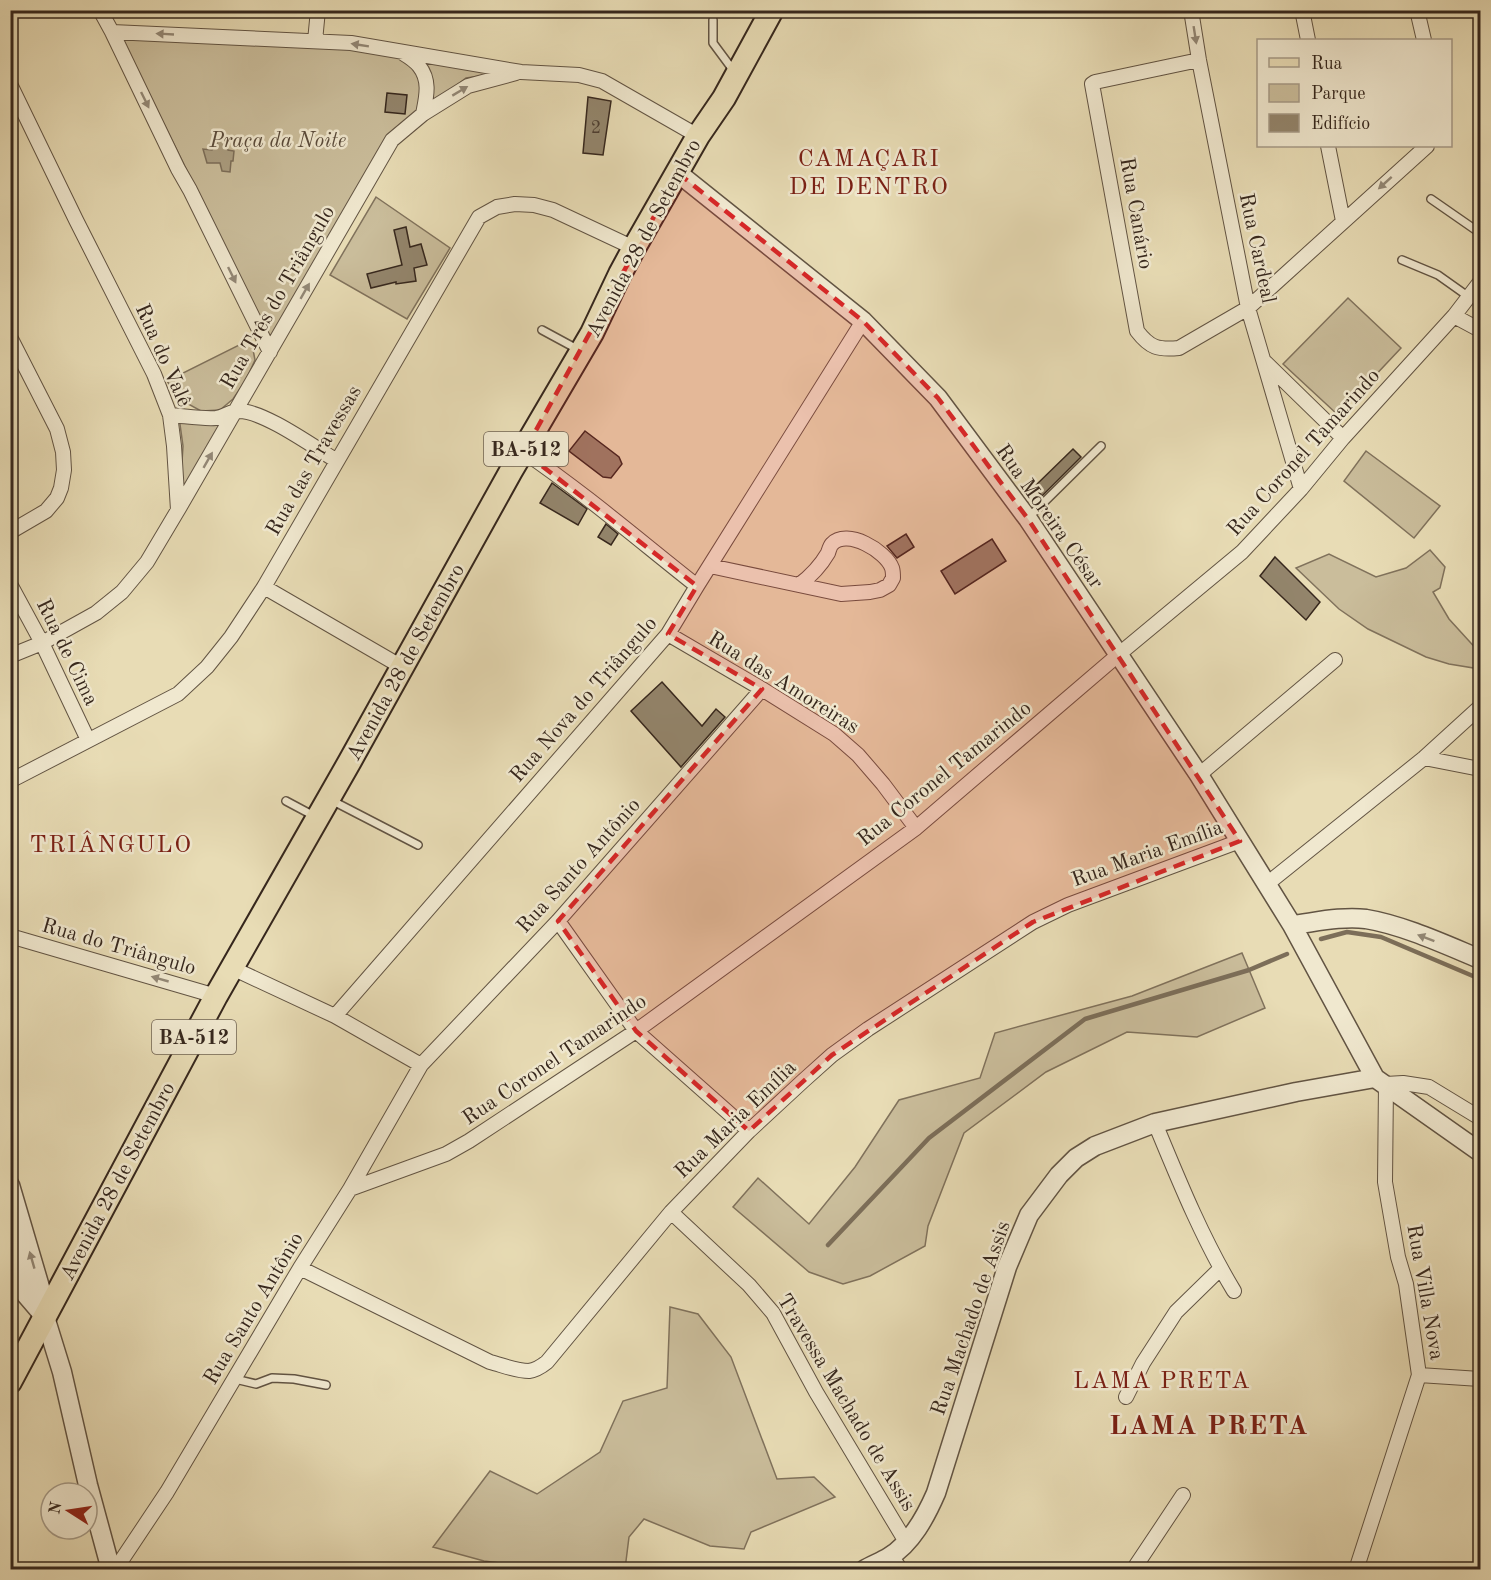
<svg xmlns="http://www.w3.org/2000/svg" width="1491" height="1580" font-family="'Old Standard TT',serif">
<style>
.green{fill:#cabd9b;stroke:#80725c;stroke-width:1.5}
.water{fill:#ab9e81;stroke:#7c6e59;stroke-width:1.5}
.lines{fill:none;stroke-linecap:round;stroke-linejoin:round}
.stream{stroke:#7c6e59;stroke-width:4.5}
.building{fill:#93856c;stroke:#36271d;stroke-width:1.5}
.service-casing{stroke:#625443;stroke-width:10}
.minor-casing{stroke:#625443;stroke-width:16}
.tertiary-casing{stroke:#625443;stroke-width:21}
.primary-casing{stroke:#36271d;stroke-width:26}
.service{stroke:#f0e8cf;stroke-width:7}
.minor{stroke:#f0e8cf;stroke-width:14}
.tertiary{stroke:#f0e8cf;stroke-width:18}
.primary{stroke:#e8dcb5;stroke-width:22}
.oneway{fill:#938876}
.marked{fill:#d62828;fill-opacity:0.2;stroke:#d62828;stroke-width:4.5;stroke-dasharray:12 8;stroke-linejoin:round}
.labels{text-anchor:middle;stroke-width:5;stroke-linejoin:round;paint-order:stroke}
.number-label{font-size:18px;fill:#4d3e31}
.shield{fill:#f0e8cf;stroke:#6e6152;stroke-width:1.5}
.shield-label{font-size:20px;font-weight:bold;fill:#36271d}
.park-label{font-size:21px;font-style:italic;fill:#5b4c3c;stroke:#f0e8cf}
.street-label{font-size:21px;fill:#36271d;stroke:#f0e8cf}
.quarter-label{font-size:24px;letter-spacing:1.5px;fill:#7a1f14;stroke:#f0e8cf}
.district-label{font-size:27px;font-weight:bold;letter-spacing:1.5px;fill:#7a1f14;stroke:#f0e8cf}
</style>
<rect width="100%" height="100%" fill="#e8dcb5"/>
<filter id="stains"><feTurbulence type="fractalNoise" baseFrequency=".00333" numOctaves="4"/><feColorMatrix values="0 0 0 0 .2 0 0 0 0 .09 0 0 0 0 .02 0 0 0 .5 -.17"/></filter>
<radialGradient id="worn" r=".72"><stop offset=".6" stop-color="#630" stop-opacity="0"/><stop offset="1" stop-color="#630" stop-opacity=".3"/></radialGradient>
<!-- green -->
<path class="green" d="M121 37 348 48 510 72 466 78 387 141 271 341Z
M376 197 450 248 407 319 330 275Z
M1348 298 1401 348 1338 415 1283 364Z
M251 339 255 360 246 380 233 399 220 410 201 411 179 399 167 381Z
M179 417 223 422 180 493 183 446Z
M1366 451 1440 506 1414 538 1344 481Z
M1430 550 1445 567 1440 588 1433 592 1449 619 1480 653V669L1449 664 1426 657 1368 629 1339 609 1296 568 1329 554 1376 577 1406 568Z
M1242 953 1265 1008 1197 1037 1127 1032 1046 1072 964 1133 928 1226 925 1246 870 1276 843 1284 809 1272 733 1207 758 1178 809 1224 855 1167 899 1100 980 1078 995 1033 1132 996Z
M670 1307 698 1314 731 1357 777 1479 814 1477 835 1497 751 1532 744 1549 710 1546 644 1519 629 1537 625 1569H550L484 1561 433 1547 490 1471 537 1494 600 1452 623 1401 667 1388Z"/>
<!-- water -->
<path class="water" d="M219 140H224L228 150 234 151 233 161H231L230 172 222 171 220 163H207L203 149 212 150Z"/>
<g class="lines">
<!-- stream -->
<path class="stream" d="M1321 939 1347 932 1381 937 1480 979
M828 1245 929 1138 1085 1019 1249 970 1287 954"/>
</g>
<!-- building -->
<path class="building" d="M387 93 407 95 405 114 385 112Z
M588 97 611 101 603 155 583 153Z
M406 227 410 247 421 244 427 265 414 268 416 281 396 284V282L371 288 367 274 402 265 394 230Z
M585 431 619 457 622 464 611 478 603 477 569 451Z
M1073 449 1081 457 1042 496 1034 487Z
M552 483 587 509 578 525 540 503Z
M606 524 618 534 611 545 598 537Z
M906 534 914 547 897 558 887 546Z
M992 539 1006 561 955 594 941 571Z
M1275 557 1320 602 1306 620 1260 576Z
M662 682 702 726 716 709 725 717 681 767 631 711Z"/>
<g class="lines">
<!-- service casing -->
<g class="service-casing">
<path id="service" d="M713 20V43L733 70
M1431 199 1480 233
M1402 260 1438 275 1469 297
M542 330 579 350
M1029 517 1101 446
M331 800 418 845
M286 801 316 817
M235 1379 256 1384 272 1378 294 1379 326 1385"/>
</g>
<!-- minor casing -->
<g class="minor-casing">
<path id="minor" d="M100 10 112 32 178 169 190 190 270 352
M1191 10 1199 60 1248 308 1301 489
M1302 10 1308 40
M1417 10 1424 40
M112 32 351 43 521 72 579 75 602 81 698 136
M315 41 318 10
M404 54C409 57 415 61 419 66 431 81 426 98 423 114
M1199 60 1095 82 1092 84 1137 331C1150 348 1158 350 1179 348L1248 308 1427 146
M10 84 76 220 154 374 170 415 174 446 178 510 147 562 122 592 96 613 42 643 10 656
M1328 146 1343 221
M1454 316 1480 330
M10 337 57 429 63 452 64 470 61 488 57 498 46 511 10 532
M1265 362 1343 438
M170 415C185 416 201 419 216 418 224 417 231 411 238 411 263 410 315 448 337 461
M524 452C584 493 640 541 697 586
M178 510 392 140 423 114 468 86 516 73
M710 566 841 594 870 592 880 590 889 585 893 578C893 574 893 571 892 568 886 551 847 528 832 544 830 546 829 550 828 553 821 565 811 576 799 585
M10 584 42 643 88 740
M264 587 402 667
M668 634 762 689 834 734 858 755 883 784 916 828
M1424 758 1480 769
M1199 775 1335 660
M10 781 178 694 207 667 231 637 264 587 479 217 497 207 515 204 534 205 553 210 634 248
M1267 884 1424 758 1480 707
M558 921 636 1031 749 1131
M10 936 216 996
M232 968 335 1016 421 1065
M335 1016 668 634 697 586 863 321
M1155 1123C1179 1181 1202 1238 1234 1291
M350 1189 446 1154 469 1141 636 1031 916 828 1118 655 1242 552 1301 489 1343 438 1454 316 1480 282
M671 1212 749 1285 773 1313 816 1392 906 1542
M300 1268 490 1362C502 1365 516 1371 529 1371 536 1370 542 1366 547 1362L671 1212 749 1131 803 1081 832 1055 868 1029 1033 922 1068 905 1240 841
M1419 1375 1480 1379
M1126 1397 1143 1363 1176 1312 1220 1269
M891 1556 901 1570
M115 1570 167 1492 300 1268 350 1189 421 1065 558 921 762 689
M1133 1570 1183 1495
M1356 1570 1419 1375 1406 1284 1398 1257 1385 1182 1386 1084 1403 1083 1429 1087 1480 1118"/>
</g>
<!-- tertiary casing -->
<g class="tertiary-casing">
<path id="tertiary" d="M678 173 863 321 938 398 1028 519 1199 775 1292 925 1375 1078 1480 1152
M1292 925C1316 922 1342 916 1366 919 1403 925 1446 945 1480 959
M10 1185 40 1287 45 1317 62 1372 88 1485 111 1570
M10 1241 26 1295 44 1316
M864 1570C872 1565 881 1562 889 1557 912 1543 926 1516 936 1493L1007 1267 1029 1215 1059 1175 1076 1158 1095 1146 1155 1123 1296 1092 1375 1078"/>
</g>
<!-- primary casing -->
<g class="primary-casing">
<path id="primary" d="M10 1382 216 996 350 761 511 471 592 333 620 274 634 248 698 136 724 98 772 10"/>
</g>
<!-- service -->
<use href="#service" class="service"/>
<!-- minor -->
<use href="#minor" class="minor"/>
<!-- tertiary -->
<use href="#tertiary" class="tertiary"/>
<!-- primary -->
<use href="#primary" class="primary"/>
</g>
<!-- one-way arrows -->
<defs><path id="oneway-solid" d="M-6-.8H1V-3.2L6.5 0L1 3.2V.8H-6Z" transform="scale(1.5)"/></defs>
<g class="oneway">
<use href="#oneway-solid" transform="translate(165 34) rotate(-177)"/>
<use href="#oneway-solid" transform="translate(1195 35) rotate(81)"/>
<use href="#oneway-solid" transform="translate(360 45) rotate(-171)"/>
<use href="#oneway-solid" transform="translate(460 91) rotate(-31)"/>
<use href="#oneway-solid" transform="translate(145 100) rotate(64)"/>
<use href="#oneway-solid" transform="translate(1385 183) rotate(138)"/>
<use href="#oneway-solid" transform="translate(232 275) rotate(64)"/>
<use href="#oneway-solid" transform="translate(305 291) rotate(-60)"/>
<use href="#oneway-solid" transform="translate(208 460) rotate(-60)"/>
<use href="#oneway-solid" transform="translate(1426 938) rotate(-159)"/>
<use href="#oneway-solid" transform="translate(160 979) rotate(-164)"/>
<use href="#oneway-solid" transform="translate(32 1260) rotate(-106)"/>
</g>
<!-- marked area -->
<path class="marked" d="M678 173 863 321 938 398 1028 519 1240 841 1033 922 832 1055 749 1131 636 1031 558 921 762 689 668 634 697 586 524 452Z"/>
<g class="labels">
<!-- number labels -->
<g class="number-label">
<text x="596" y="133">2</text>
</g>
<!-- shield labels -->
<g class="shield">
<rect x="484" y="432" width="84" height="34" rx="4.5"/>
<rect x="152" y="1020" width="84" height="34" rx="4.5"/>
</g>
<g class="shield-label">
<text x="526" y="456">BA-512</text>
<text x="194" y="1044">BA-512</text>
</g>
<!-- park labels -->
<g class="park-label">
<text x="278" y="147">Praça da Noite</text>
</g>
<!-- street labels -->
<g class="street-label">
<text transform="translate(1137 213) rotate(80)" y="7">Rua Canário</text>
<text transform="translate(643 238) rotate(-62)" y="7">Avenida 28 de Setembro</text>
<text transform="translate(1258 248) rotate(78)" y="7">Rua Cardeal</text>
<text transform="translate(277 297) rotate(-60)" y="7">Rua Três do Triângulo</text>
<text transform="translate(164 355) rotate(66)" y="7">Rua do Valê</text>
<text transform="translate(1303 452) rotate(-48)" y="7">Rua Coronel Tamarindo</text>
<text transform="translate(313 460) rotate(-60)" y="7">Rua das Travessas</text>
<text transform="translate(1050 516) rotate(55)" y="7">Rua Moreira César</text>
<text transform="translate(68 652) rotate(64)" y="7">Rua de Cima</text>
<text transform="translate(405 662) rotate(-61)" y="7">Avenida 28 de Setembro</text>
<text transform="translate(784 682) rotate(32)" y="7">Rua das Amoreiras</text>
<text transform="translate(583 699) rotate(-49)" y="7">Rua Nova do Triângulo</text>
<text transform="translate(944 773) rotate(-39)" y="7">Rua Coronel Tamarindo</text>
<text transform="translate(1147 853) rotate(-20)" y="7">Rua Maria Emília</text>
<text transform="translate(578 865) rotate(-48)" y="7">Rua Santo Antônio</text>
<text transform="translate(119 946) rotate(16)" y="7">Rua do Triângulo</text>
<text transform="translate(554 1059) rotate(-34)" y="7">Rua Coronel Tamarindo</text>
<text transform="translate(735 1119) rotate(-44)" y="7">Rua Maria Emília</text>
<text transform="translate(117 1181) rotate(-62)" y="7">Avenida 28 de Setembro</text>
<text transform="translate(1426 1292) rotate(80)" y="7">Rua Villa Nova</text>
<text transform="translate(253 1308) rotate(-59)" y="7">Rua Santo Antônio</text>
<text transform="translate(970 1318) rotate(-71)" y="7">Rua Machado de Assis</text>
<text transform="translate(847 1402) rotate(59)" y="7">Travessa Machado de Assis</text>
</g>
<!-- quarter labels -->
<g class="quarter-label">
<text x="869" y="166">CAMAÇARI<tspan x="869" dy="28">DE DENTRO</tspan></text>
<text x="111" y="852">TRIÂNGULO</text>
<text x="1162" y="1388">LAMA PRETA</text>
</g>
<!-- district labels -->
<g class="district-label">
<text x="1209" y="1434">LAMA PRETA</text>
</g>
</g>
<!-- margin -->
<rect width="1491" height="1580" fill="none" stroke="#e8dcb5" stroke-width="36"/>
<rect x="12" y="12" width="1467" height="1556" fill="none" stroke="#36271d" stroke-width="3"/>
<rect x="18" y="18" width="1455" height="1544" fill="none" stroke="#36271d" stroke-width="1.5"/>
<!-- legend -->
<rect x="1257" y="39" width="195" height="108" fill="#f0e8cf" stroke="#a69b88" stroke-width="1.5"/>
<rect x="1269" y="58" width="30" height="9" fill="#e8dcb5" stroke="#a69b88" stroke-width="1.5"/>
<text x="1311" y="69" font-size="18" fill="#36271d">Rua</text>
<rect x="1269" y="84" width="30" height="18" fill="#cabd9b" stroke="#a69b88" stroke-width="1.5"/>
<text x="1311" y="99" font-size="18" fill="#36271d">Parque</text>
<rect x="1269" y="114" width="30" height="18" fill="#93856c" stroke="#a69b88" stroke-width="1.5"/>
<text x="1311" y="129" font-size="18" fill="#36271d">Edifício</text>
<!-- north arrow -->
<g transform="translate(69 1511) rotate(282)"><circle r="28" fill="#f0e8cf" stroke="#a69b88" stroke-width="1.5"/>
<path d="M0-4.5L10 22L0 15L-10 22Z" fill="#8f2418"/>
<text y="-9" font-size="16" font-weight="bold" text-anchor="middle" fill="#36271d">N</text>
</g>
<rect width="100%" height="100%" filter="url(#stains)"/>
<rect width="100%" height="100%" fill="url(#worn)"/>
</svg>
